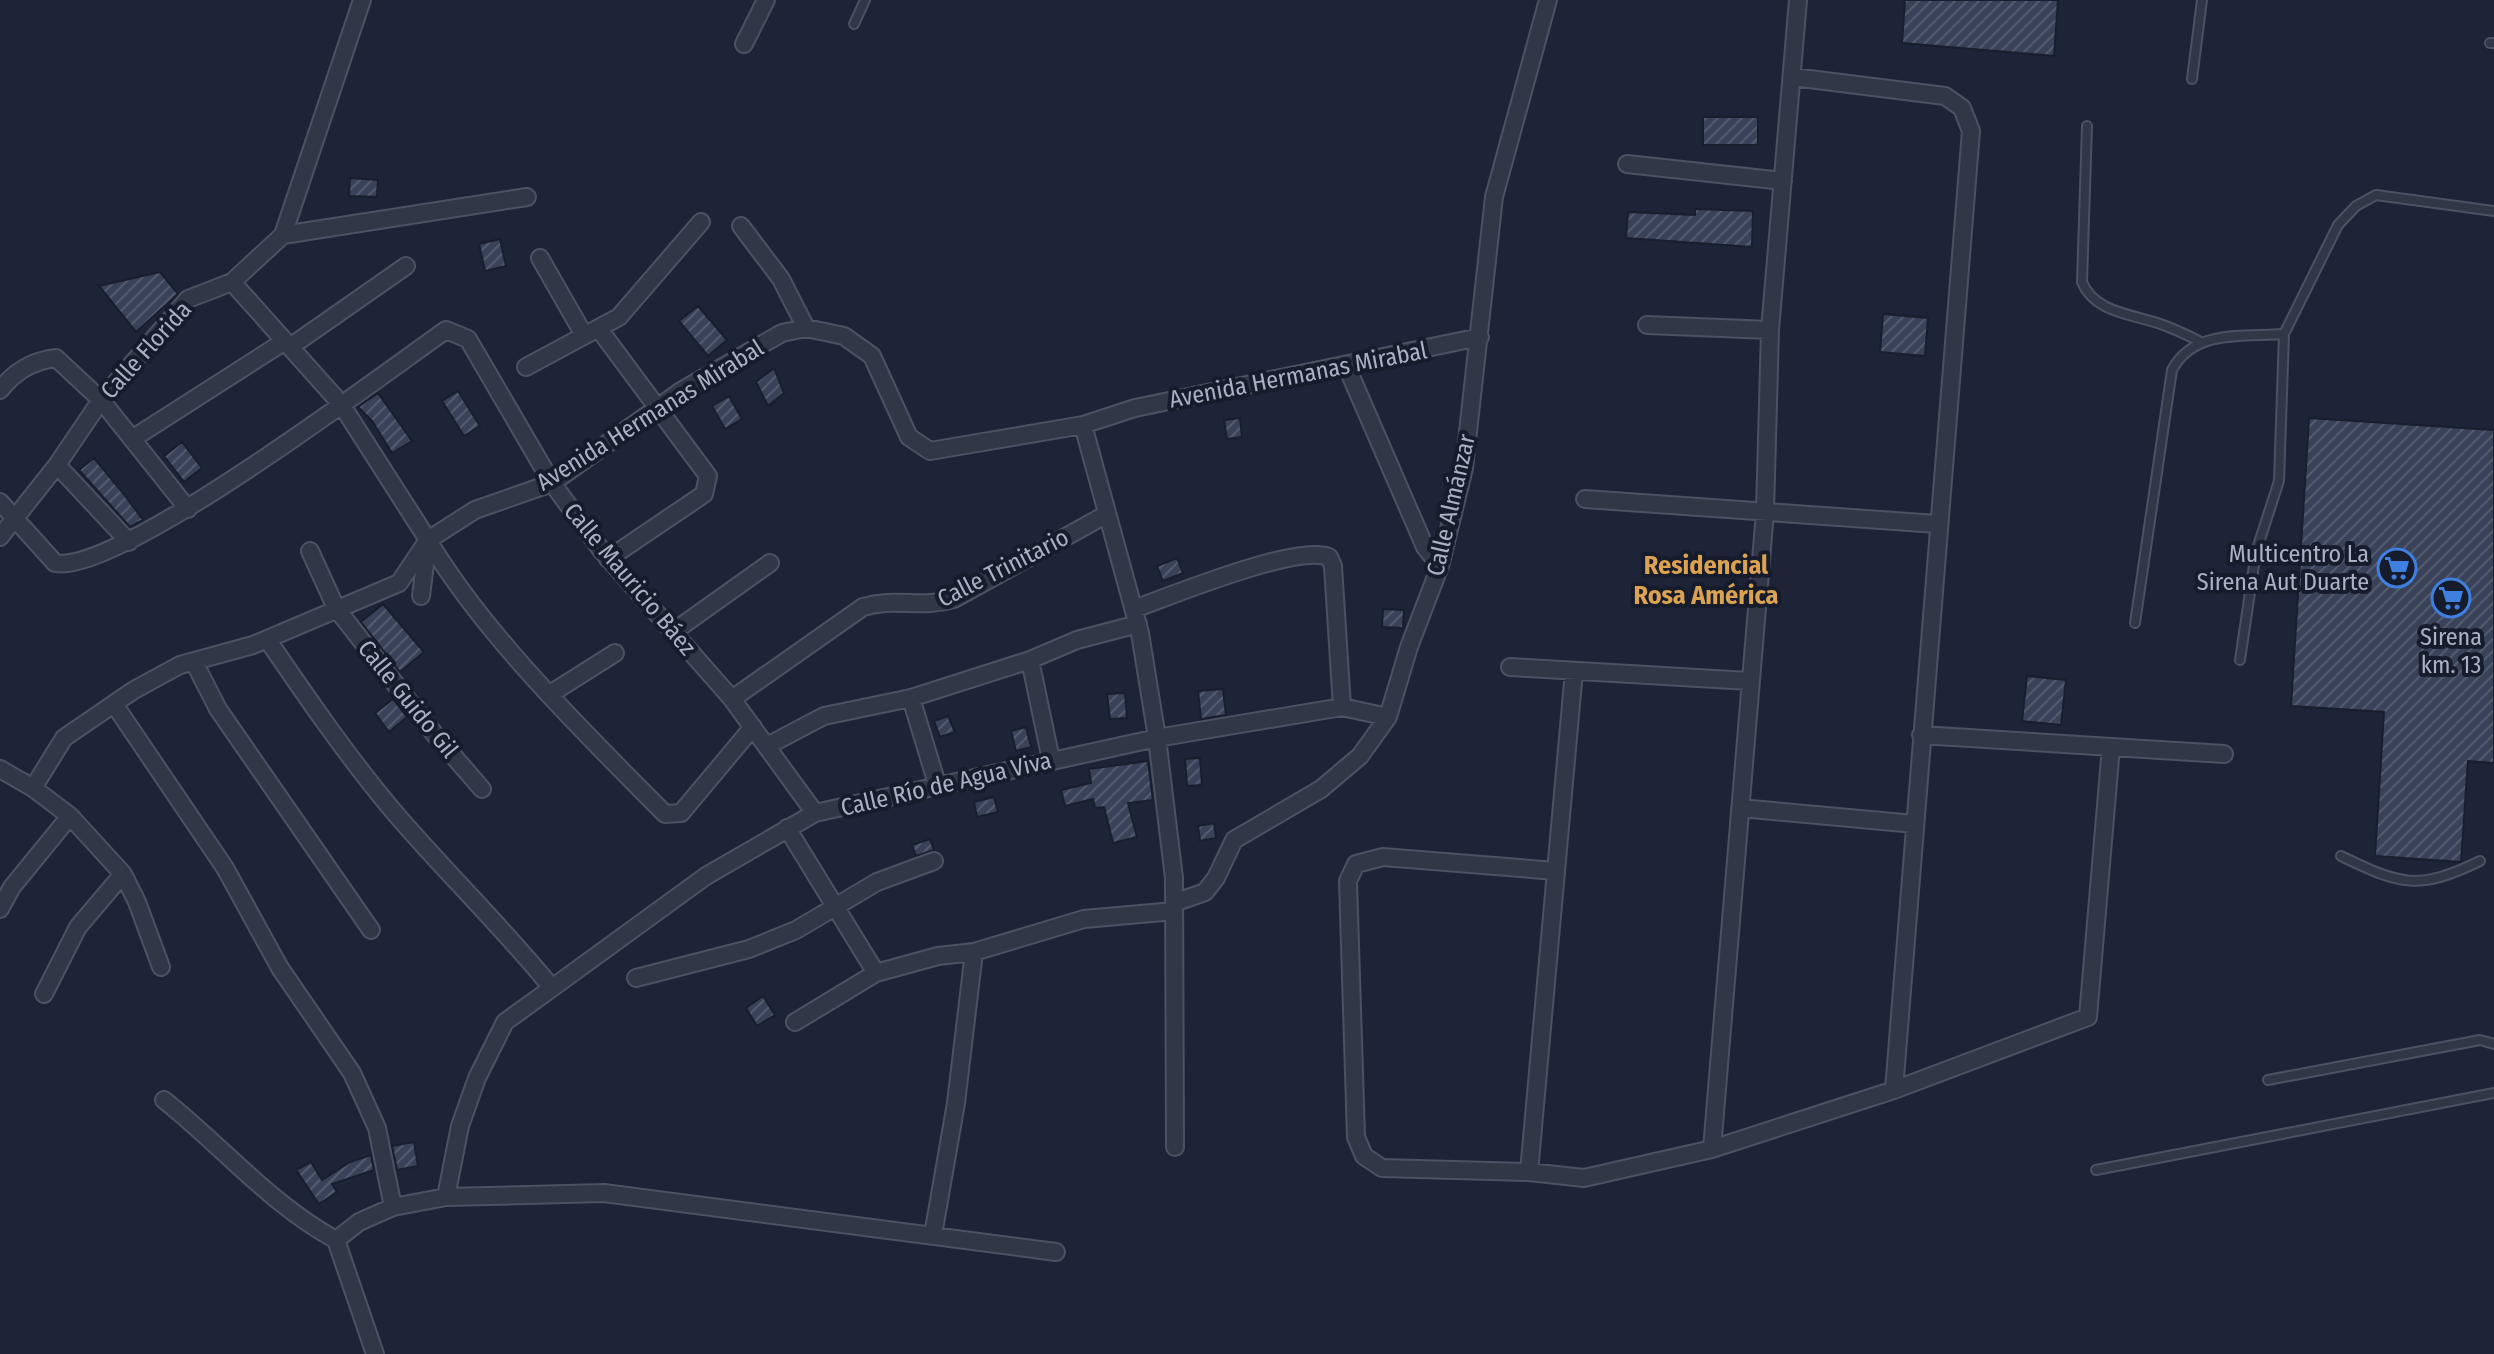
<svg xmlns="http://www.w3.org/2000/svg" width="2494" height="1354" font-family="'Fira Sans Condensed',sans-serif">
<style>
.building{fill:url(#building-hatch);stroke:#191e2e;stroke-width:2}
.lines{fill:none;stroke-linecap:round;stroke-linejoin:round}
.service-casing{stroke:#4c5163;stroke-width:12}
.minor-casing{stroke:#4c5163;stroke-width:20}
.service{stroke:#313747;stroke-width:8}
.minor{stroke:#313747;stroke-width:16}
.labels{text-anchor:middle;stroke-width:8;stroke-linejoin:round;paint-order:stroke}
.street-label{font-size:24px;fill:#abb1c5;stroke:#171c2c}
.poi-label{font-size:24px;fill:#abb1c5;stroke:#171c2c;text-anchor:end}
.neighbourhood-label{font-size:26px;font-weight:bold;fill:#daa251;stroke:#171c2c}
</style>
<defs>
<pattern id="building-hatch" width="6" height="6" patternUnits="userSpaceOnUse" patternTransform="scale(2)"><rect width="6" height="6" fill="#394258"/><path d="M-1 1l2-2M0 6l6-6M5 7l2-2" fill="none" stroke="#535b6e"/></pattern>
</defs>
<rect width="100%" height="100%" fill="#1e2437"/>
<!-- building -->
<path class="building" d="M1905 0H2058L2054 56 1902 43Z
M1703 117H1758V145H1703Z
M350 178 378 180 377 197 349 196Z
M1695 209 1753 211 1752 247 1626 238 1628 212 1695 215Z
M500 239 506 266 485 271 479 244Z
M160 272 178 294 136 332 99 286Z
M698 306 727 340 708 356 679 321Z
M1883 314 1928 318 1925 356 1880 352Z
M774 368 784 393 768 406 756 382Z
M458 391 480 426 464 436 442 401Z
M378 393 412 441 392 453 372 421 358 407Z
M729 396 742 419 725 429 712 406Z
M1240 418 1242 437 1227 439 1224 420Z
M2309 418 2494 430V763L2468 761 2461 862 2375 856 2384 712 2291 706Z
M182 442 202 468 184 482 164 456Z
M94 458 123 493 143 520 130 527 79 470Z
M1177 558 1183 573 1163 581 1157 566Z
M383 604 424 652 400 672 361 622Z
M1383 609 1404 610 1403 628 1382 627Z
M2027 676 2066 680 2061 725 2022 721Z
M1223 689 1226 715 1201 719 1198 691Z
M1125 693 1127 718 1110 719 1107 694Z
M393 699 407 717 389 732 375 713Z
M948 716 955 732 940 737 934 721Z
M1026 727 1031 747 1016 751 1011 731Z
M1200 758 1202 785 1187 786 1185 759Z
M1148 761 1153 800 1128 803 1137 837 1113 843 1104 807 1095 808 1093 799 1065 806 1061 790 1091 783 1089 769Z
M994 797 998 812 977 817 974 802Z
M1214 823 1216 838 1200 841 1198 826Z
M930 839 934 850 916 856 912 845Z
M763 996 775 1015 757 1026 746 1008Z
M414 1142 418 1166 397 1170 392 1146Z
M371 1155 374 1170 332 1184 337 1192 319 1204 296 1170 311 1162 322 1180 350 1162Z"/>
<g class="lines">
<!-- service casing -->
<g class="service-casing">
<path id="service" d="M854 24 865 0
M2490 43H2494
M2192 79 2202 0
M2087 126 2082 282C2095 314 2135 314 2163 325 2175 329 2187 335 2199 341
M2135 623 2172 370C2194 329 2242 337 2284 334
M2240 660 2256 552 2279 481 2284 334 2338 225 2356 206 2376 195 2494 211
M2341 856C2401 885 2418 891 2480 861
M2268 1080 2480 1040 2494 1044
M2096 1170 2494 1093"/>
</g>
<!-- minor casing -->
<g class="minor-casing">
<path id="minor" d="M744 44 766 0
M1793 77 1945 96 1962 108 1971 131 1894 1090
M1627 164 1783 181
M741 226 781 279 806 328
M283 235 527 197
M540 258 584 335
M232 282 341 404 428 540 421 596
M1647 325 1770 330
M599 329 708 476 704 494 608 559
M290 347 406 266
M1346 365 1425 547 1440 566
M526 367 619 317 701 222
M0 390C15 371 32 361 56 358L101 400 188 509
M1083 425 1140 633 1157 738 1174 878 1175 1147
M132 439 285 341
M57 465 129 542
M1585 499 1937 524
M0 502 55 563C117 576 383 374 446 330L468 339 552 483 602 551 732 699 815 813
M0 537 57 465 101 400 188 299 232 282 283 235 362 0
M428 540C485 636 585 733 665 814L681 813 753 727
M310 551 336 608 436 736 482 789
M1134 609C1171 596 1296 544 1329 557L1333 566 1342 707
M673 632 770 563
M1030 660 1051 760
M194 662 218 709 371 930
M1510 667 1749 681
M550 694 615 653
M911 698 937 784
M732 699 863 607C896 597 921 609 954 599L1107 514
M114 704 225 868 280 968 352 1073 377 1128 393 1207 446 1197 460 1126 477 1078 505 1022 552 988C501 925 442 869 389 806 345 753 306 696 267 639
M1921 735 2224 754
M767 746 824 716 911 698 1030 660 1077 640 1138 624
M0 769 33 788 70 816 12 887 0 909
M33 788 64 738 134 690 180 665 253 645 399 583 428 540 475 510 552 483 681 391 782 333 806 328 844 336 872 356 909 437 930 451 1083 425 1135 408 1480 337
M1740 808 1915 824
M787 828 876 973 938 956 974 952 1084 919 1174 911
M1556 871 1383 857 1356 864 1348 881 1356 1137 1364 1156 1382 1168 1529 1172 1584 1178 1712 1149 1894 1090 2088 1017 2111 747
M123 874 137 902 161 967
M1174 903 1205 892 1216 878 1234 840 1321 789 1360 756 1388 717 1409 647 1440 566 1464 468 1494 197 1548 0
M636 978 749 949 796 930 877 882 934 861
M552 988 706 876 815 813 1157 738 1342 707 1388 717
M44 994 78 927 123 874 70 816
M795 1022 876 973
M164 1100C222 1146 271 1205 336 1240L359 1222 393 1207
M1712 1149 1765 512 1770 330 1798 0
M1529 1172 1574 671
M446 1197 604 1193 1056 1252
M933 1235 956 1103 974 952
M336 1240 375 1354"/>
</g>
<!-- service -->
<use href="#service" class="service"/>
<!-- minor -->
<use href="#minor" class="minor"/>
</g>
<!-- icons -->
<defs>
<g id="supermarket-ring" transform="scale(2)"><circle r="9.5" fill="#171c2c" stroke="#3f7fe0" stroke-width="1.5"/><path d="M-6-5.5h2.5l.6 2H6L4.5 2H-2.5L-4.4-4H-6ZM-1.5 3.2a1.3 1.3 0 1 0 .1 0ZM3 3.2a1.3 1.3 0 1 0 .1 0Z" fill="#3f7fe0"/></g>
</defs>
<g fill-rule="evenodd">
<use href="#supermarket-ring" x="2397" y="568"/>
<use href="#supermarket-ring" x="2451" y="598"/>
</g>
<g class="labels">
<!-- street labels -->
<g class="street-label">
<text transform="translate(146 350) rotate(-48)" y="8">Calle Florida</text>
<text transform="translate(1298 375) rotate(-11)" y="8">Avenida Hermanas Mirabal</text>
<text transform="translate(650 415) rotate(-32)" y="8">Avenida Hermanas Mirabal</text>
<text transform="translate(1451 505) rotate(-77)" y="8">Calle Almánzar</text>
<text transform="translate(1003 568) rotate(-27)" y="8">Calle Trinitario</text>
<text transform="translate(630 579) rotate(50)" y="8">Calle Mauricio Báez</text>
<text transform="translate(408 699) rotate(51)" y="8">Calle Guido Gil</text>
<text transform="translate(946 784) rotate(-13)" y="8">Calle Río de Agua Viva</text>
</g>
<!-- poi labels -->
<g class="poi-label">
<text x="2369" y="562">Multicentro La<tspan x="2369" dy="28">Sirena Aut Duarte</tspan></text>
<text x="2451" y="645" text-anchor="middle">Sirena<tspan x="2451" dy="28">km. 13</tspan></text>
</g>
<!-- neighbourhood labels -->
<g class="neighbourhood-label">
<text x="1706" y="574">Residencial<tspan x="1706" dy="30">Rosa América</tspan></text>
</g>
</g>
</svg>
